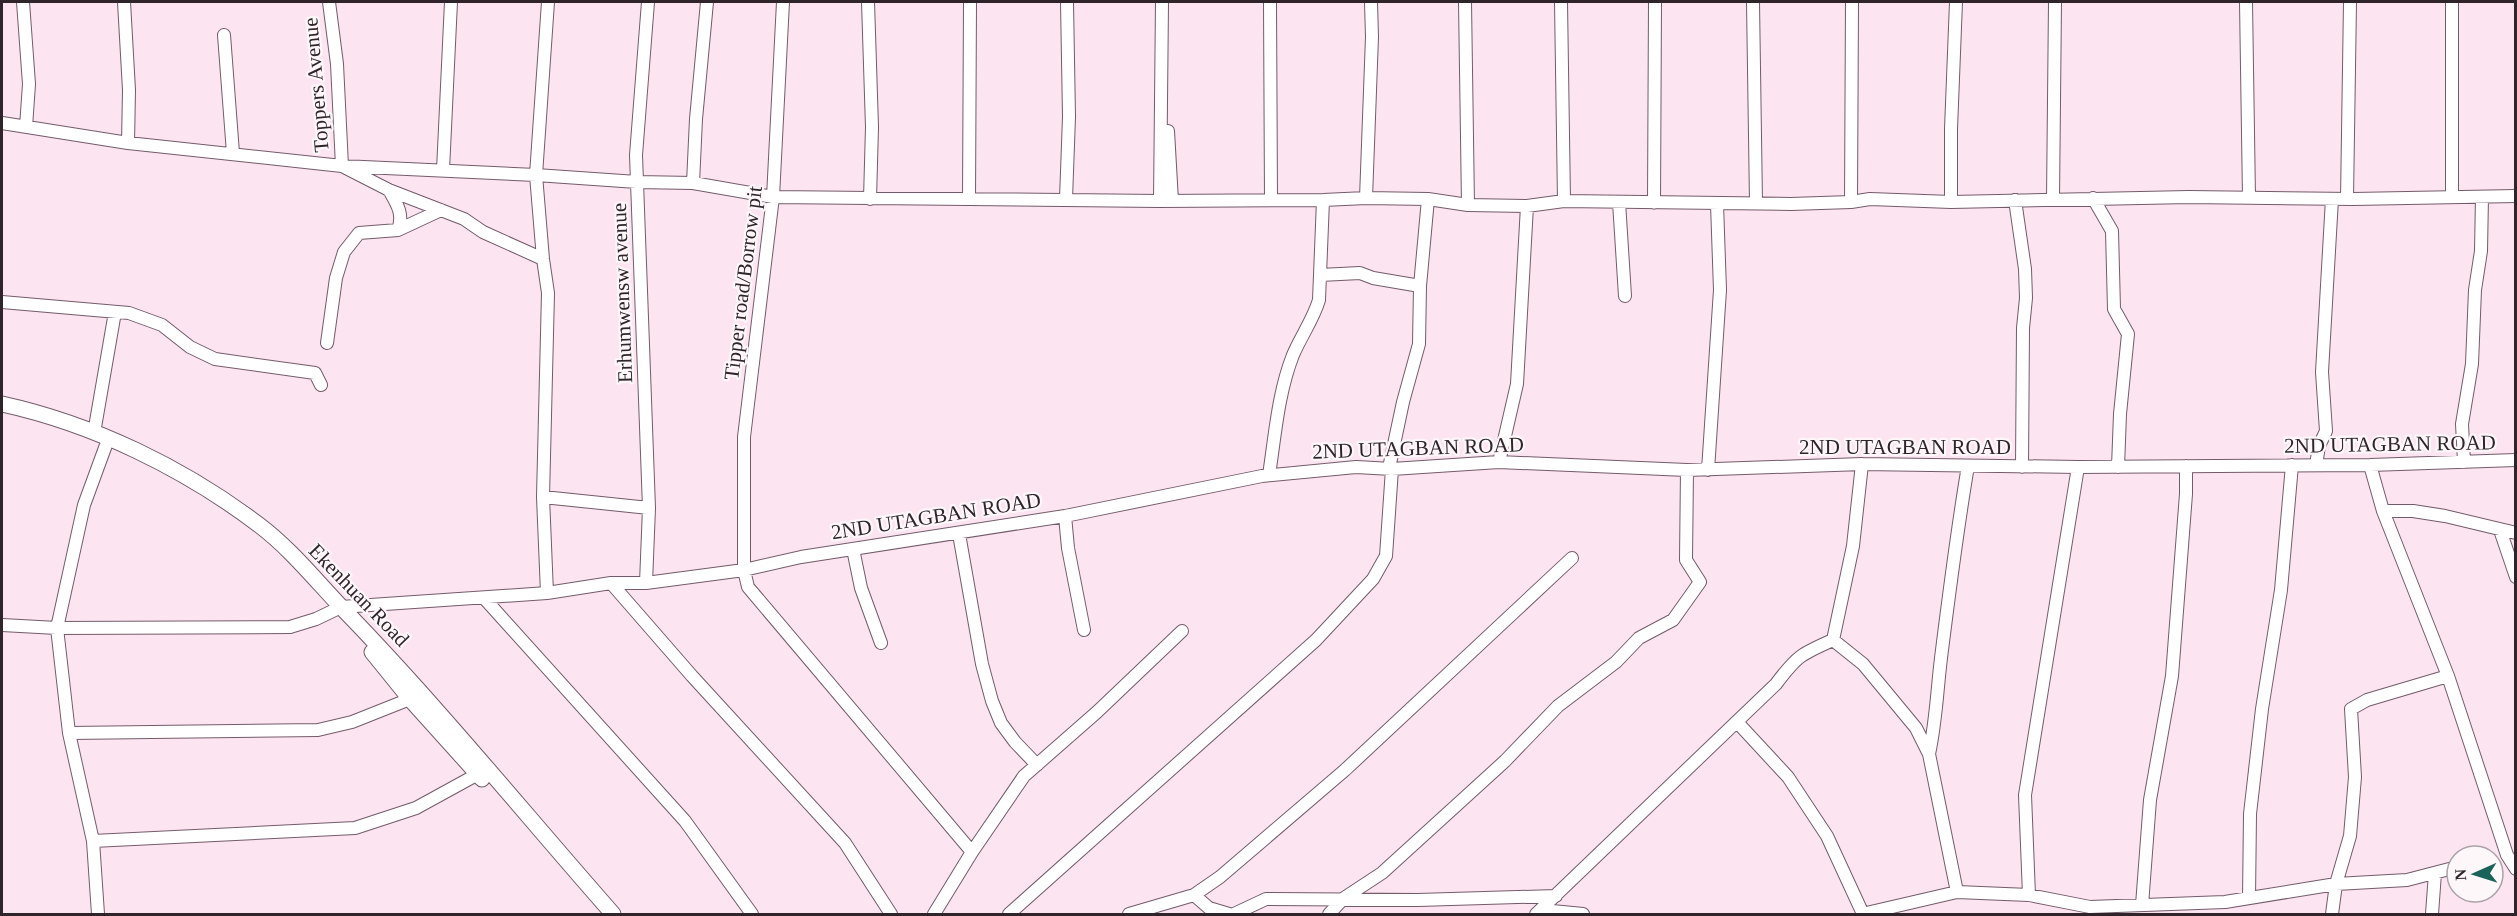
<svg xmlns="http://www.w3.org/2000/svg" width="2517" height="916" font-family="Georgia,serif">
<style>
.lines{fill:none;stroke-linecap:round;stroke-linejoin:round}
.minor-casing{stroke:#745b6a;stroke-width:14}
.major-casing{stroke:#745b6a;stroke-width:17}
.minor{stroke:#fff;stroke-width:12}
.major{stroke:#fff;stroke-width:15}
.labels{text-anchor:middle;stroke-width:4.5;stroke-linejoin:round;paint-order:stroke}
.street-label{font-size:21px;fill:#2e242a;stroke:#fdf7fa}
</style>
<rect width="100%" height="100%" fill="#fce4f1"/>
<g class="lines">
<!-- minor casing -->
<g class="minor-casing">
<path id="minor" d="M23 2 29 84 26 127
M124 2 129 90 128 143
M329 2 337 64 342 166 389 190 464 219 483 232 543 259
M783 2 773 197 744 437V570L748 587 972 852
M868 2 872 127 870 199
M1270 2 1271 200
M1465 2 1468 205
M1561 2 1564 201
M1753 2 1756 203
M2246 2 2249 198
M224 35 233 153
M2 123 128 143 342 166 536 175 637 182 693 183 773 197 1160 201 1323 200 1366 198 1428 199 1468 205 1527 206 1564 201 1791 204 1851 202 1870 199 1951 202 2189 197 2353 199 2516 196
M1168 131 1172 201
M443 170 451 2
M693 183 696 119 707 2
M389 190C397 204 404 214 398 230
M2452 197V2
M1366 198 1372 37 1371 2
M2093 198 2112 231 2114 309 2128 334 2120 414 2118 467
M969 199 970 2
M1066 199 1069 117 1067 2
M2053 199 2055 2
M2347 199 2350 2
M2015 200 2025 269 2026 298 2023 328 2022 467
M1160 201 1162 2
M1619 202 1625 296
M1851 202 1852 2
M1951 202V129L1956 2
M1654 203 1655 2
M1320 275 1360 273 1373 278 1420 286 1419 344 1403 402 1389 468
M1420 286 1428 199
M2 302 129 313 162 325 190 347 215 359 315 373 321 385
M327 343 336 278 344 252 359 233 398 230 441 210
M94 433 115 312
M1499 462 1517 384 1527 206
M2464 462 2462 424 2472 364 2475 290 2481 251 2482 197
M2316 465 2319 446 2326 431 2322 372 2332 199
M2370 465 2383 511 2448 676 2507 855 2516 869
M1708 470 1720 290 1717 204
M1269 475C1275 436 1278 393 1293 355 1301 336 1313 320 1319 300L1323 200
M543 497 649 508
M2383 511H2413L2445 516 2516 533
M1065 516 1068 548 1084 630
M2500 530 2516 577
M959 534 982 664 992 701 1001 723 1015 742 1037 765
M853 549 861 588 881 643
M611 583 692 676 845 843 891 914
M646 583 649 508 636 155 648 2
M547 593 543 497 548 293 543 259 536 175 548 2
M484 598 685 821 752 914
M2 625 57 628 290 627 316 619 341 607 547 593 611 583H646L744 570 801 557 1065 516 1262 476 1356 467 1392 469 1499 462 1687 470 1862 464 2078 467 2370 465 2516 460
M1833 640 1863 664 1916 728 1929 754 1957 892
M1737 722 1788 777 1827 836 1863 914
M69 733 318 730 352 722 410 699
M1929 754C1936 722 1937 691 1941 658 1949 594 1957 530 1968 466
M93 841 355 828 416 808 478 774
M1194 895 1220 877 1345 770 1572 558
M2029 895 2025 795 2078 467
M2249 898 2250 814 2262 709 2281 590 2292 465
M2142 905 2150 800 2172 676 2186 494V466
M1542 910 1583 914
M98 914 93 841 69 733 57 628 84 505 106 445
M934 914 972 852 1024 776 1097 712 1182 631
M1009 914 1316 640 1373 579 1386 556 1392 469
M1129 914 1194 895 1209 908 1229 914
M1234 914 1266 899 1418 900 1556 896
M1329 914 1344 898 1382 873 1505 761 1558 706 1616 662 1639 638 1673 620 1700 582 1686 560 1687 470
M1536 914 1776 684C1797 656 1801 654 1833 640L1853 546 1862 464
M1862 914 1957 892 2029 895 2090 907 2225 902 2336 884 2407 880 2457 867
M2332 914 2336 884 2350 836 2355 777 2351 709 2367 700 2448 676
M2432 914 2435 873"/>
</g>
<!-- major casing -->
<g class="major-casing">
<path id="major" d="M2 404C93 424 184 468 259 525 291 549 317 582 345 611 439 708 524 813 613 914
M372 652 410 699 482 779"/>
</g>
<!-- minor -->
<use href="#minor" class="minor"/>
<!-- major -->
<use href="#major" class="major"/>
</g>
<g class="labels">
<!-- street labels -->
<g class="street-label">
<text transform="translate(316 85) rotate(-95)" y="7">Toppers Avenue</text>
<text transform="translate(743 283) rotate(-83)" y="7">Tipper road/Borrow pit</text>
<text transform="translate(622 293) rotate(-92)" y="7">Erhumwensw avenue</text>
<text transform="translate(2390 444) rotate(-1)" y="7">2ND UTAGBAN ROAD</text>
<text x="1905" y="454">2ND UTAGBAN ROAD</text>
<text transform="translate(1418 448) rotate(-2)" y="7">2ND UTAGBAN ROAD</text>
<text transform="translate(936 516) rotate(-9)" y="7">2ND UTAGBAN ROAD</text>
<text transform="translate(359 595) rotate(46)" y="7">Ekenhuan Road</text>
</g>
</g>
<!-- border -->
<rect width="2517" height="916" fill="none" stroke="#2e242a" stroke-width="6"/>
<!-- north arrow -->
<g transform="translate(2475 874) rotate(267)"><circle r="28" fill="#fdf7fa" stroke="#aaa3a7" stroke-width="1.5"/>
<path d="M0-4.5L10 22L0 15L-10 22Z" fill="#1a6358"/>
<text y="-9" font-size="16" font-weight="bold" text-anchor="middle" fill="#2e242a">N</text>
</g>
</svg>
